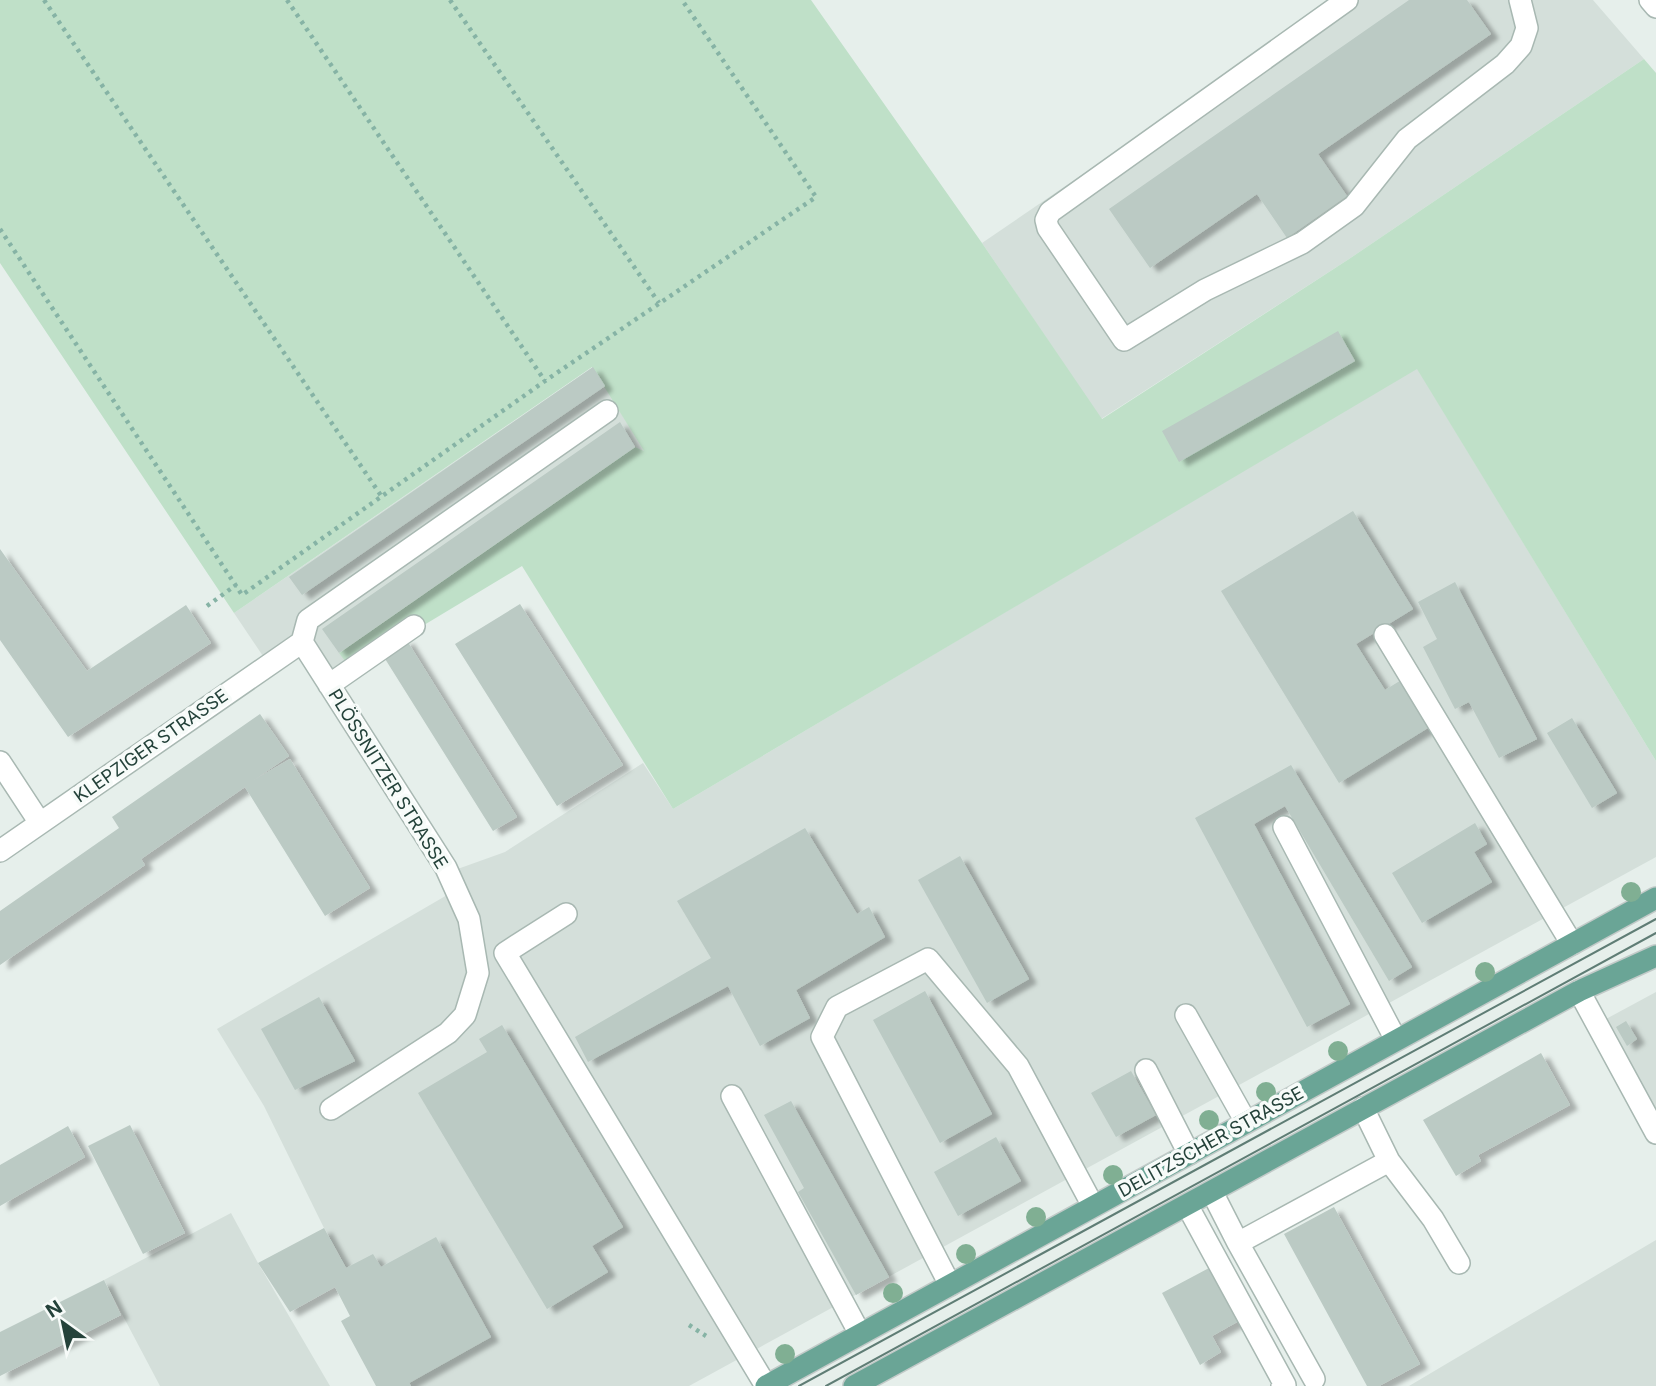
<svg xmlns="http://www.w3.org/2000/svg" width="1656" height="1386" font-family="Inter,sans-serif">
<style>
.built{fill:#d4dfda}
.garden{fill:#bfe0c8}
.building{fill:#bbcac4;filter:url(#shadow)}
.lines{fill:none;stroke-linecap:round;stroke-linejoin:round}
.minor-casing{stroke:#a8b8b2;stroke-width:24}
.major-casing{stroke:#c2cac8;stroke-width:24}
.path{stroke:#86b3a5;stroke-width:4.5;stroke-dasharray:3.5 5;stroke-linecap:butt}
.minor{stroke:#fff;stroke-width:21}
.major{stroke:#6aa596;stroke-width:21}
.tram{stroke:#5f7d75;stroke-width:2}
.tree{fill:#80af93}
.labels{text-anchor:middle;stroke-width:7;stroke-linejoin:round;paint-order:stroke}
.street-label{font-size:18px;fill:#24423a;stroke:#f7fbf9}
</style>
<defs>
<filter id="shadow"><feDropShadow dx="8" dy="4.5" stdDeviation="2" flood-color="#0004"/></filter>
</defs>
<rect width="100%" height="100%" fill="#e6efeb"/>
<!-- built -->
<path class="built" d="M1338 0H1593L1644 59 1349 259 1101 419 982 243Z
M593 367 645 452 635 447 339 652 351 669 341 680 302 642 269 665 234 613Z
M1417 368 1656 761V857L689 1386H411L324 1228 264 1106 217 1029 454 891 452 871 505 852 643 763 673 809Z
M1656 992V1109L1606 1019Z
M231 1213 258 1263 330 1386H160L104 1280Z
M1656 1240V1386H1409Z"/>
<!-- garden -->
<path class="garden" d="M0 0H811L982 243 1102 419 1349 259 1644 59 1656 73V761L1417 369 673 809 522 566 351 669 339 653 635 447 644 451 592 367 234 613 0 263Z"/>
<!-- building -->
<path class="building" d="M1409 0H1467L1491 34 1318 154 1347 196 1287 238 1257 194 1150 268 1109 209Z
M1338 331 1355 361 1179 462 1162 431Z
M593 367 605 386 302 595 289 577Z
M620 422 635 447 339 653 322 629Z
M1353 511 1413 609 1356 644 1385 690 1403 679 1431 726 1339 783 1221 591Z
M0 549 87 671 186 605 211 643 68 737 0 640Z
M1455 582 1537 739 1499 758 1469 702 1455 709 1423 647 1437 639 1418 602Z
M520 604 623 765 557 806 455 644Z
M406 639 517 817 493 831 382 654Z
M260 714 289 756 254 780 290 759 370 888 325 916 245 787 141 859 145 865 0 965V911L119 828 112 817Z
M1572 718 1617 793 1592 808 1547 733Z
M1291 765 1412 967 1389 981 1285 806 1254 824 1350 1004 1307 1027 1195 818Z
M1475 823 1487 844 1474 852 1492 882 1422 923 1392 873Z
M805 828 857 914 869 907 885 937 796 990 810 1018 760 1046 728 986 588 1062 575 1037 711 958 677 901Z
M960 856 1029 979 987 1003 918 880Z
M925 991 992 1114 940 1143 873 1020Z
M319 997 355 1061 295 1090 261 1029Z
M1626 1021 1637 1039 1627 1046 1616 1027Z
M502 1025 623 1227 592 1246 608 1272 547 1309 418 1093 487 1052 479 1039Z
M1541 1053 1570 1105 1478 1155 1481 1161 1456 1176 1423 1120Z
M1131 1071 1156 1115 1116 1137 1091 1093Z
M791 1101 889 1277 856 1295 798 1192 804 1188 764 1115Z
M130 1125 185 1233 143 1254 88 1146Z
M68 1126 85 1157 0 1206V1165Z
M996 1137 1021 1181 958 1216 934 1172Z
M1334 1207 1420 1364 1379 1386H1367L1284 1234Z
M324 1228 346 1268 373 1254 381 1267 436 1237 491 1337 409 1383 411 1386H376L341 1321 350 1316 335 1287 290 1312 258 1263Z
M1209 1268 1237 1322 1212 1336 1221 1352 1200 1365 1162 1293Z
M104 1280 121 1315 0 1376V1332Z"/>
<g class="lines">
<!-- minor casing -->
<g class="minor-casing">
<path id="minor" d="M1347 0 1050 212 1046 220 1048 228 1124 340 1205 290 1302 243 1354 206 1407 139 1505 64 1521 46 1527 28 1520 0
M1650 0 1656 7
M1385 635 1572 944
M302 642 446 868 469 919 478 973 465 1015 448 1033 331 1109
M302 642 308 620 607 411
M329 685 414 626
M0 762 40 823
M1284 827 1396 1040
M0 851 302 642
M566 914 505 953 766 1386
M1579 991 1656 1133
M1186 1015 1246 1122
M1146 1070 1189 1154
M732 1096 860 1334
M1363 1108 1389 1161 1433 1219 1459 1263
M1212 1192 1238 1243 1389 1161
M1187 1205 1285 1385 1282 1386
M1238 1243 1314 1379
M950 1285 822 1037 837 1007 928 959 1018 1066 1093 1206"/>
</g>
<!-- major casing -->
<g class="major-casing">
<path id="major" d="M766 1386 1656 898
M854 1386 1579 991 1656 956"/>
</g>
<!-- path -->
<path class="path" d="M44 0 382 497
M287 0 545 381
M450 0 659 303
M0 229 242 595 545 381 816 197 682 0
M207 606 236 585
M689 1325 706 1336"/>
<!-- minor -->
<use href="#minor" class="minor"/>
<!-- major -->
<use href="#major" class="major"/>
<!-- tram -->
<path class="tram" d="M799 1386 1656 919
M826 1386 1656 933"/>
</g>
<!-- trees -->
<g class="tree">
<circle cx="1631" cy="892" r="10"/>
<circle cx="1485" cy="972" r="10"/>
<circle cx="1338" cy="1051" r="10"/>
<circle cx="1266" cy="1092" r="10"/>
<circle cx="1209" cy="1120" r="10"/>
<circle cx="1113" cy="1175" r="10"/>
<circle cx="1036" cy="1217" r="10"/>
<circle cx="966" cy="1254" r="10"/>
<circle cx="893" cy="1293" r="10"/>
<circle cx="785" cy="1354" r="10"/>
</g>
<g class="labels">
<!-- street labels -->
<g class="street-label">
<text transform="translate(151 746) rotate(-35)" y="6">KLEPZIGER STRASSE</text>
<text transform="translate(388 779) rotate(58)" y="6">PLÖSSNITZER STRASSE</text>
<text transform="translate(1211 1142) rotate(-29)" y="6">DELITZSCHER STRASSE</text>
</g>
</g>
<!-- north arrow -->
<g transform="translate(63 1323) rotate(327)" stroke="#f7fbf9" stroke-width="5" paint-order="stroke">
<path d="M0-5L12 26L0 18L-12 26Z" fill="#24423a"/>
<text y="-10" font-size="19" font-weight="bold" text-anchor="middle" fill="#24423a">N</text>
</g>
</svg>
